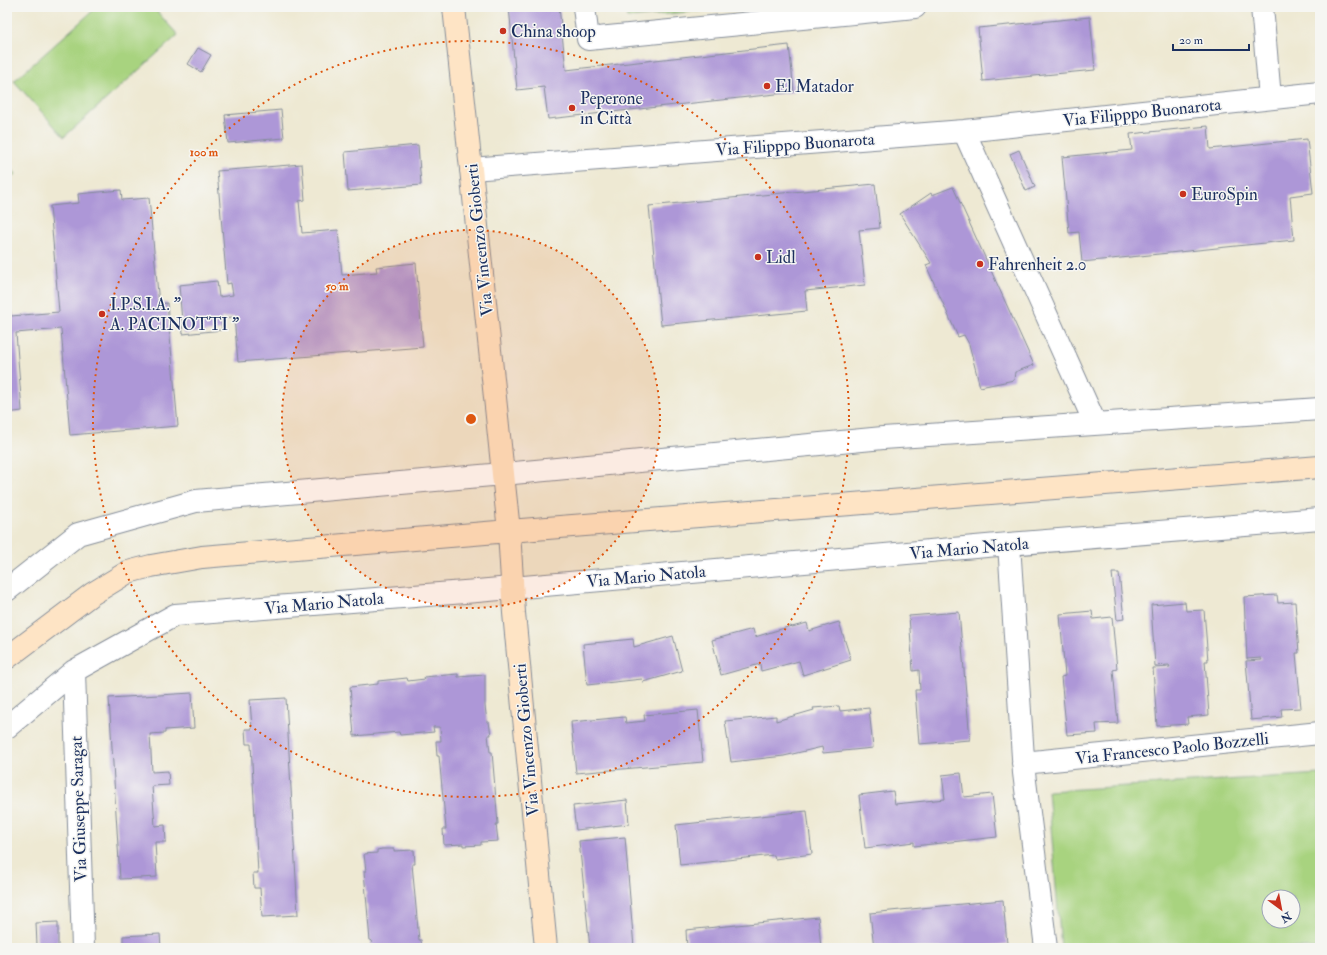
<svg xmlns="http://www.w3.org/2000/svg" width="1327" height="955" font-family="'IM FELL Double Pica',serif">
<style>
.green{fill:#a8d37f;stroke:#62816e;fill-rule:evenodd}
.building{fill:#ad97d7}
.lines{fill:none;stroke-linecap:round;stroke-linejoin:round}
.street-casing{stroke:#848c98;stroke-width:24}
.secondary-casing{stroke:#848c98;stroke-width:24}
.street{stroke:#fff;stroke-width:22}
.secondary{stroke:#fee4c5;stroke-width:22}
.ring{fill:none;stroke:#de5710;stroke-width:2;stroke-dasharray:2 4}
.poi-dot{fill:#c8321e;stroke:#f6f6f2;stroke-width:1.5}
.labels{text-anchor:middle;stroke-width:3;stroke-linejoin:round;paint-order:stroke}
.poi-label{font-size:17px;fill:#1b2f5e;stroke:#f6f6f2;text-anchor:start}
.street-label{font-size:17px;fill:#1b2f5e;stroke:#f6f6f2}
.centre{fill:#de5710;stroke:#f6f6f2;stroke-width:2}
.ring-label{font-size:12px;text-anchor:middle;font-weight:bold;fill:#de5710;stroke:#f6f6f2;stroke-width:3;stroke-linejoin:round;paint-order:stroke}
</style>
<rect width="100%" height="100%" fill="#f6f6f2"/>
<filter id="ink" filterUnits="userSpaceOnUse"><feTurbulence type="fractalNoise" baseFrequency=".025" numOctaves="2"/><feDisplacementMap in="SourceGraphic" scale="8" xChannelSelector="R" yChannelSelector="G"/><feConvolveMatrix kernelMatrix="1 2 1 2 8 2 1 2 1" color-interpolation-filters="sRGB"/></filter>
<filter id="wash" filterUnits="userSpaceOnUse"><feTurbulence type="fractalNoise" baseFrequency=".012" numOctaves="4" result="noise"/><feDisplacementMap in="SourceGraphic" scale="16" xChannelSelector="R" yChannelSelector="G"/><feGaussianBlur stdDeviation="0.9" result="paint"/><feColorMatrix in="noise" values="0 0 0 0 0 0 0 0 0 0 0 0 0 0 0 0 0 1.4 0 .05"/><feComposite in="paint" operator="in"/></filter>
<g filter="url(#wash)">
<rect width="100%" height="100%" fill="#eee9d3"/>
<!-- green -->
<path class="green" d="M97 7H153L178 35 64 137 14 81Z
M625 7H739L627 18Z
M7 164 16 174 7 182Z
M1320 774V948H1061L1048 791ZM1269 897H1293V921H1269Z"/>
<g id="blocks">
<!-- building -->
<path class="building" d="M509 7H559L566 70 789 45 794 92 548 119 544 87 517 90Z
M1090 17 1095 70 983 81 978 28Z
M198 48 211 55 201 72 188 64Z
M281 110 284 138 228 143 225 115Z
M1208 126 1210 149 1307 139 1313 193 1290 196 1294 240 1082 262 1079 232 1069 233 1062 157 1132 150 1130 134Z
M418 145 421 185 348 191 345 152Z
M1019 150 1035 187 1026 191 1010 154Z
M302 164 305 200 299 201 302 233 338 230 342 275 377 272 376 267 416 263 423 347 238 362 234 317 221 318 222 330 183 334 179 285 217 281 219 297 233 295 231 283 227 284 217 171Z
M875 184 880 228 859 230 865 285 805 291 807 311 661 325 649 206Z
M953 187 1034 365 1015 372 1014 380 980 387 969 344 964 335 958 337 926 265 931 263 900 214 931 193 932 195Z
M121 190 122 200 149 198 159 304 167 303 178 426 70 435 61 329 16 333 22 411 7 413V278H8L11 316 59 312 50 206 79 203 78 194Z
M1112 573H1119L1124 619 1117 620Z
M1277 595 1278 603 1295 602 1299 653H1296L1301 708 1281 709 1282 717 1251 720 1246 661 1262 660 1261 658 1247 659 1244 597Z
M1185 602 1186 611 1204 610 1208 661H1205L1209 715 1187 717 1188 724 1157 726 1153 668 1170 667 1169 665 1155 666 1151 605Z
M1092 611 1093 619 1112 617 1117 669 1113 670 1118 723 1096 724 1097 733 1067 735 1061 677 1065 676 1060 614Z
M959 612 970 740 919 744 915 690H920L919 670 913 671 909 616Z
M839 622 851 660 803 675 799 661 761 671 760 664 721 675 712 640 753 629 755 637 791 626 792 627 807 623 809 631Z
M673 636 682 671 643 682 642 679 587 685 583 644 633 639 634 647Z
M458 674V677L485 675V706L487 722H489L491 735H488L490 752H492L498 824H496L498 841 481 842V845L463 846V844L444 845 443 829H446L439 756H437L436 741H441L440 727H433L434 732 400 735 399 732 354 736 350 687 378 684V681L407 678 408 681 425 679 424 677Z
M192 693 194 728 165 730V733L150 734 152 772 168 771 169 785 152 786 155 826 165 825 166 842H155L157 877 120 879 109 698Z
M286 698 298 915 262 917 260 888H254L253 873H258L251 744H246L245 729H252L250 700Z
M839 706 840 711 869 708 873 748 823 753 822 747 784 756 731 762 725 721 776 716V721L814 710 813 708Z
M698 710 703 762 576 773 571 722 625 717 626 723 645 721 644 715Z
M961 773 964 797 992 794 997 837 914 846V842L865 848 859 795 893 791 895 804 945 799 942 775Z
M627 800 629 824 576 830 573 806Z
M807 811 812 854 775 859 774 855 680 865 676 825Z
M625 837 634 948H590L579 841Z
M382 849H394V851L414 850 415 864H412L419 940H421L422 948H372L371 940 370 941 364 871H366L364 854 377 853V850Z
M1003 900 1007 944 966 948H874L870 913Z
M818 917 821 948H687L686 930Z
M58 922V948H34L37 945 36 923Z
M160 934 161 948H123V936Z"/>
</g>
</g>
<g filter="url(#ink)">
<use href="#blocks" fill-opacity="0" stroke="#848c98" stroke-width="1"/>
<g class="lines">
<!-- street casing -->
<g class="street-casing">
<path id="street" d="M584 7 588 39 915 7
M1262 7 1270 98
M964 131 1095 423
M471 169 964 131 1320 93
M1009 544 1024 773 1046 948
M7 590 78 534 196 501 503 474 883 438 1320 409
M74 671 83 948
M7 727 74 671 175 615 477 591 1009 544 1320 519
M1023 763 1320 733"/>
</g>
<!-- secondary casing -->
<g class="secondary-casing">
<path id="secondary" d="M454 7 509 531 514 613 546 948
M7 658 92 594 128 572 151 566 202 557 509 531 1320 467"/>
</g>
<!-- street -->
<use href="#street" class="street"/>
<!-- secondary -->
<use href="#secondary" class="secondary"/>
</g>
</g>
<!-- distance rings -->
<circle cx="471" cy="419" r="189" fill="#de5710" fill-opacity=".12"/>
<g class="ring">
<circle cx="471" cy="419" r="189"/>
<circle cx="471" cy="419" r="378"/>
</g>
<!-- markers -->
<g class="poi-dot">
<circle cx="503" cy="31" r="4"/>
<circle cx="767" cy="86" r="4"/>
<circle cx="572" cy="108" r="4"/>
<circle cx="1183" cy="194" r="4"/>
<circle cx="758" cy="257" r="4"/>
<circle cx="980" cy="264" r="4"/>
<circle cx="102" cy="314" r="4"/>
</g>
<g class="labels">
<!-- poi labels -->
<g class="poi-label">
<text x="511" y="37">China shoop</text>
<text x="775" y="92">El Matador</text>
<text x="580" y="104">Peperone<tspan x="580" dy="20">in Città</tspan></text>
<text x="1191" y="200">EuroSpin</text>
<text x="766" y="263">Lidl</text>
<text x="988" y="270">Fahrenheit 2.0</text>
<text x="110" y="310">I.P.S.I.A. "<tspan x="110" dy="20">A. PACINOTTI "</tspan></text>
</g>
<!-- street labels -->
<g class="street-label">
<text transform="translate(1142 112) rotate(-6)" y="6">Via Filipppo Buonarota</text>
<text transform="translate(795 144) rotate(-4)" y="6">Via Filipppo Buonarota</text>
<text transform="translate(479 240) rotate(-96)" y="6">Via Vincenzo Gioberti</text>
<text transform="translate(969 548) rotate(-5)" y="6">Via Mario Natola</text>
<text transform="translate(646 576) rotate(-5)" y="6">Via Mario Natola</text>
<text transform="translate(324 603) rotate(-5)" y="6">Via Mario Natola</text>
<text transform="translate(526 740) rotate(-95)" y="6">Via Vincenzo Gioberti</text>
<text transform="translate(1172 748) rotate(-6)" y="6">Via Francesco Paolo Bozzelli</text>
<text transform="translate(78 809) rotate(-92)" y="6">Via Giuseppe Saragat</text>
</g>
</g>
<circle cx="471" cy="419" r="6" class="centre"/>
<g class="ring-label">
<text x="204" y="156">100 m</text>
<text x="337" y="290">50 m</text>
</g>
<!-- margin -->
<rect width="1327" height="955" fill="none" stroke="#f6f6f2" stroke-width="24"/>
<!-- north arrow -->
<g transform="translate(1281 909) rotate(148)"><circle r="19" fill="#f6f6f2" stroke="#9ea6b7"/>
<path d="M0-3L7 15L0 10L-7 15Z" fill="#c8321e"/>
<text y="-6" font-size="11" font-weight="bold" text-anchor="middle" fill="#1b2f5e">N</text>
</g>
<!-- scale -->
<path d="M1173 44v6h76v-6" fill="none" stroke="#1b2f5e" stroke-width="2"/>
<text x="1179" y="44" font-size="12" fill="#1b2f5e" stroke="#f6f6f2" stroke-width="3" paint-order="stroke">20 m</text>
</svg>
